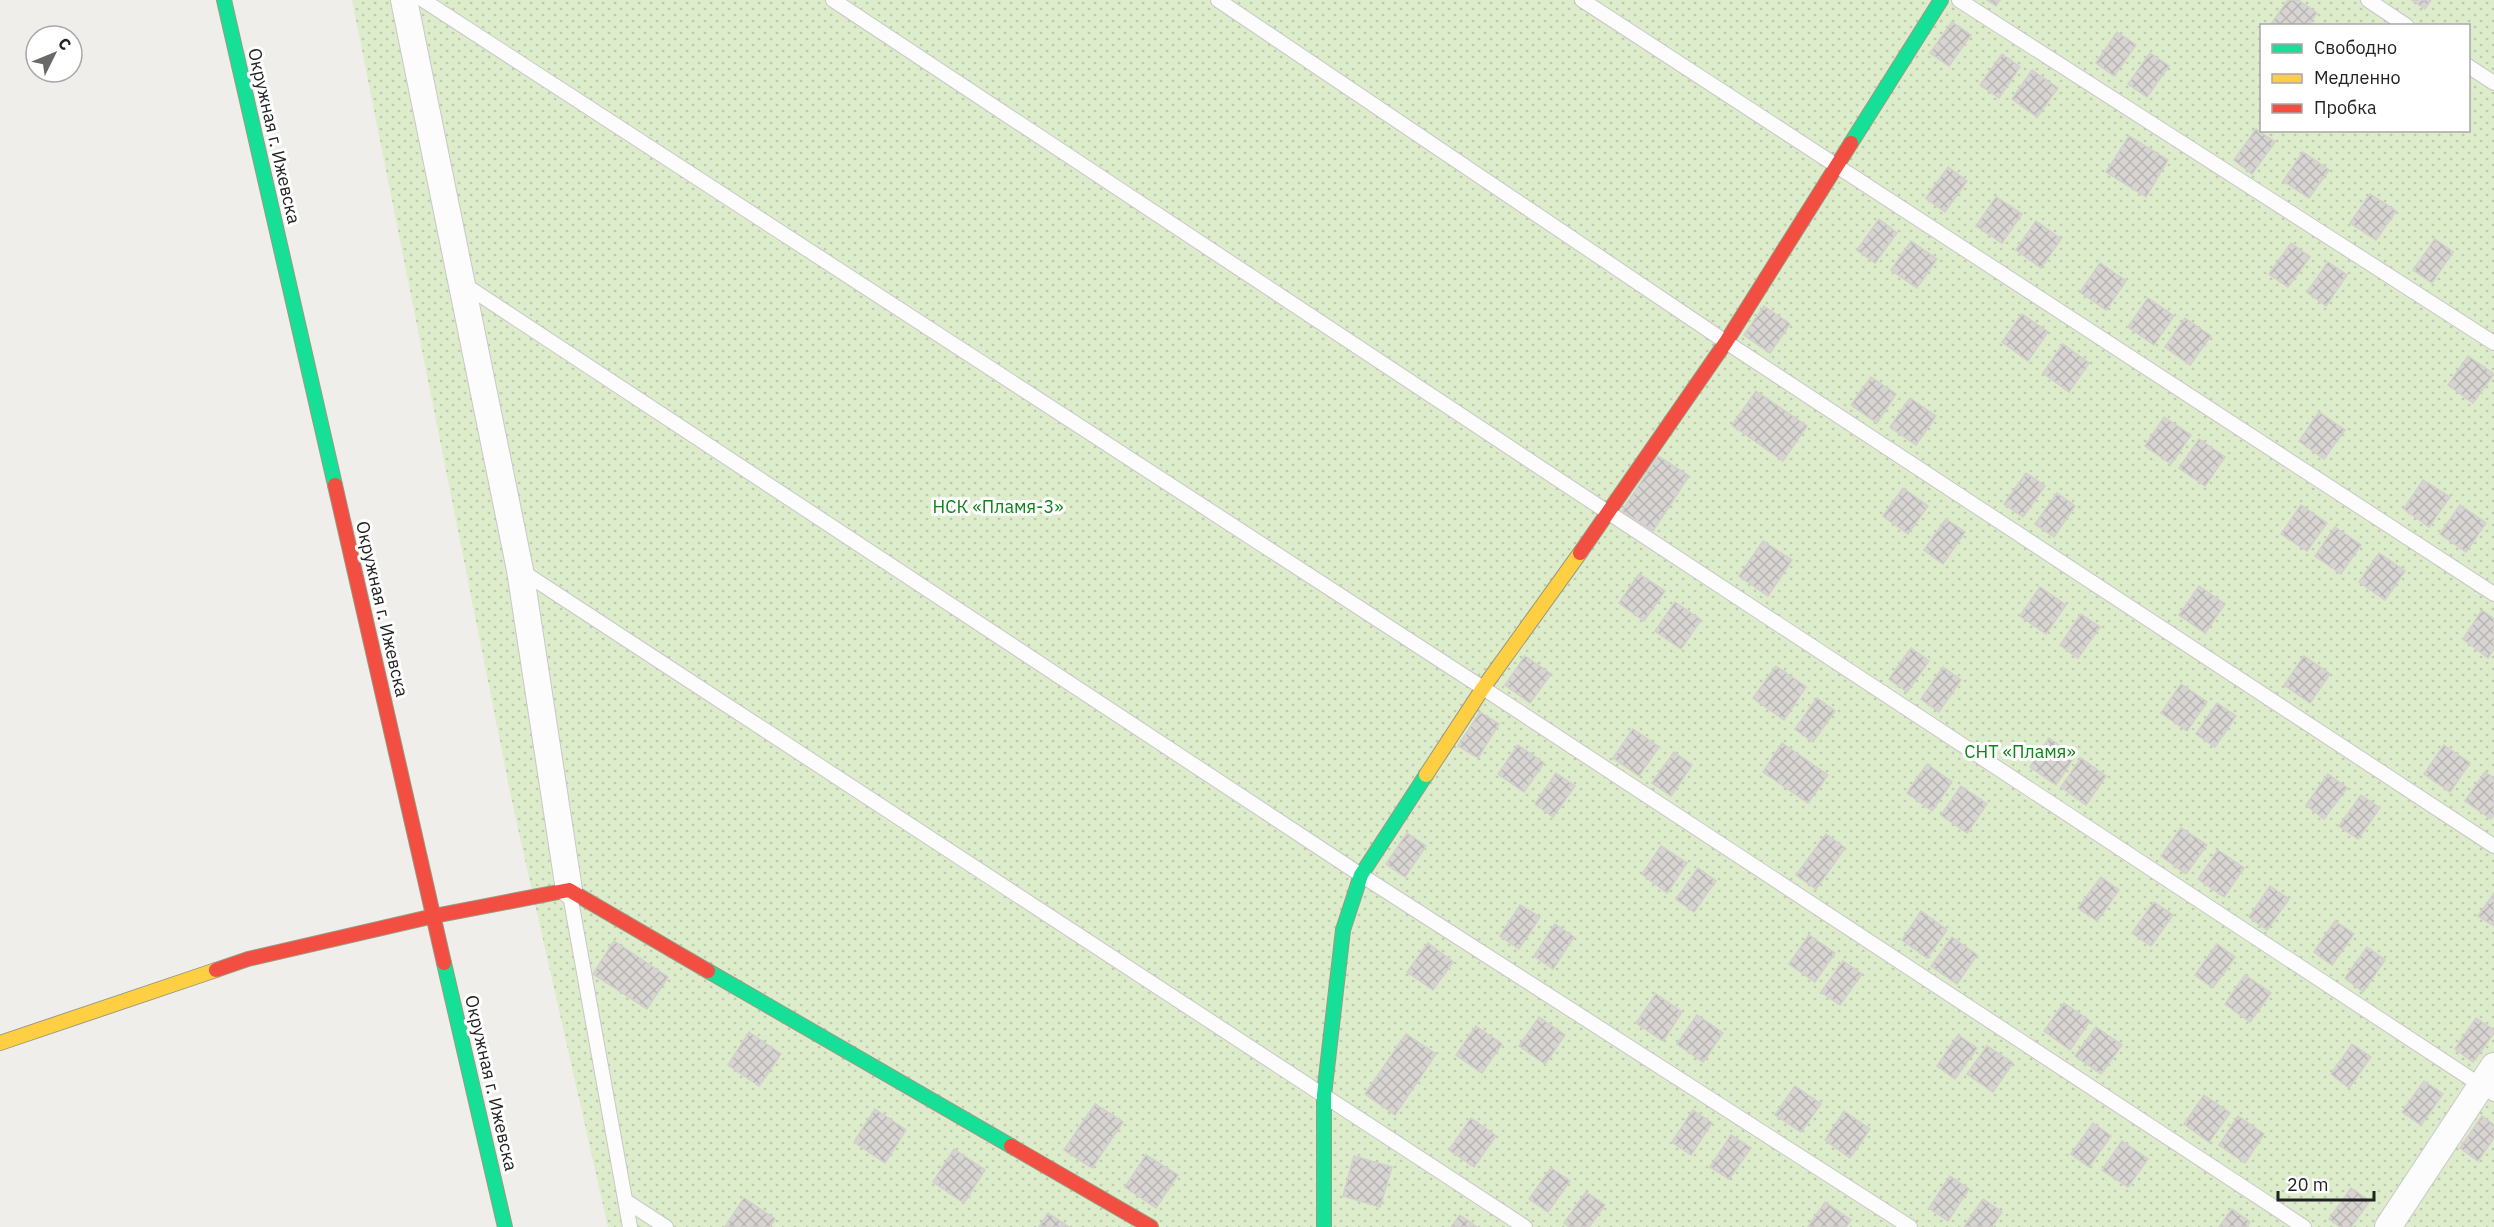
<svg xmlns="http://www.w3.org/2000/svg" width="2494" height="1227" font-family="'IBM Plex Sans',sans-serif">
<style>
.garden{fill:url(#garden-dots);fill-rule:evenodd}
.building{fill:url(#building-cross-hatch);stroke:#d3d0cc;stroke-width:1.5}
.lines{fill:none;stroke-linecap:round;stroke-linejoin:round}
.lane-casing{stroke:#c9c8c7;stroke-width:16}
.street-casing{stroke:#c9c8c7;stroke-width:28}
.fast-casing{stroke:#999a82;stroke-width:16}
.slow-casing{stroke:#999a82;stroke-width:16}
.jam-casing{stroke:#999a82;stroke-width:16}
.lane{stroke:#fdfcfc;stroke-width:14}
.street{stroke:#fdfcfc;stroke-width:26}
.fast{stroke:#16e098;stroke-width:14}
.slow{stroke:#ffcf43;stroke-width:14}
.jam{stroke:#f24e42;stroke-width:14}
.labels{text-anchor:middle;stroke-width:6;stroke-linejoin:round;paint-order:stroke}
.street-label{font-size:18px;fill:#222;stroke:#fff}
.park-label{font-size:18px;fill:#0c8416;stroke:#fff}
</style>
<defs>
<pattern id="garden-dots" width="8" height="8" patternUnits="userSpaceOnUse" patternTransform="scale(1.5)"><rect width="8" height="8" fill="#ddeccb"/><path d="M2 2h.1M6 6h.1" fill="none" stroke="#bdcaae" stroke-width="1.8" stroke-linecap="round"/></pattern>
<pattern id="building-cross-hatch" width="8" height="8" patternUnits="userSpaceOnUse" patternTransform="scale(1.5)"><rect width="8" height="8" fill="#d7d4d2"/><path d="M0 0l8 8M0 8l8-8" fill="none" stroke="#b8b6b4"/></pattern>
</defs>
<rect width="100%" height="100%" fill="#f0eeeb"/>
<!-- garden -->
<path class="garden" d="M352 0H2494V1227H608L514 811ZM2262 26H2468V130H2262Z"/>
<!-- building -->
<path class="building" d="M1987 0H2000L1996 6Z
M2288 0H2298L2317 13 2308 26 2271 24Z
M2412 0H2431L2425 9Z
M1952 22 1971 35 1949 66 1930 53Z
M2117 32 2136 45 2114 76 2096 63Z
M2150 53 2169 66 2147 97 2128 84Z
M2002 54 2020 67 1999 98 1980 85Z
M2032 70 2058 88 2037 117 2012 99Z
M2256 129 2275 142 2252 174 2234 160Z
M2129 136 2168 160 2146 197 2106 172Z
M2303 152 2329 170 2309 198 2283 181Z
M1948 167 1967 181 1945 212 1926 198Z
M2370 194 2396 211 2376 240 2350 223Z
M1996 197 2022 214 2002 243 1976 226Z
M1879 219 1897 233 1875 263 1857 250Z
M2036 221 2061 239 2041 268 2016 250Z
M2435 239 2453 252 2432 283 2413 270Z
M1911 241 1937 259 1917 288 1891 270Z
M2291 243 2310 257 2288 287 2269 274Z
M2328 262 2347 275 2326 306 2307 292Z
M2100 263 2126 281 2106 310 2080 292Z
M2148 298 2174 316 2154 345 2128 327Z
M1764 306 1790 324 1770 353 1744 335Z
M2022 314 2048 332 2028 361 2002 342Z
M2185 318 2211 336 2190 365 2165 347Z
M2063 344 2089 363 2069 392 2043 373Z
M2468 356 2494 374 2473 403 2448 385Z
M1871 377 1896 394 1877 423 1851 405Z
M1756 391 1807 426 1783 461 1732 425Z
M1910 398 1936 416 1916 445 1890 427Z
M2319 412 2345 430 2324 459 2299 441Z
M2164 417 2191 435 2171 464 2145 446Z
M2199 439 2225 457 2205 486 2179 468Z
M1658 456 1689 476 1653 531 1622 511Z
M2026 473 2045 486 2023 517 2004 504Z
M2423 480 2450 497 2429 527 2404 509Z
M1903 488 1928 506 1908 534 1883 516Z
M2057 493 2075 506 2054 537 2035 524Z
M2301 505 2327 523 2307 551 2281 534Z
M2460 505 2486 523 2466 552 2440 534Z
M1946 519 1965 532 1943 564 1924 550Z
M2335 527 2361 545 2341 574 2315 556Z
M1763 541 1792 560 1768 596 1739 576Z
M2379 553 2405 571 2385 600 2359 582Z
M1639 574 1665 591 1644 621 1619 603Z
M2199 586 2225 604 2205 633 2179 615Z
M2040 587 2066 605 2046 634 2020 616Z
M1675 602 1701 620 1681 649 1655 631Z
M2482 610 2494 619V649L2488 658 2463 639Z
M2081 614 2100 627 2078 658 2060 645Z
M1911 648 1929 661 1907 692 1889 679Z
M1525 656 1551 674 1530 703 1505 685Z
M2304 656 2330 674 2310 703 2284 685Z
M1776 666 1806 687 1784 720 1753 698Z
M1943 667 1961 680 1939 712 1921 699Z
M2181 684 2207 702 2187 731 2161 713Z
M1817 698 1835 711 1813 742 1795 729Z
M2217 703 2236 716 2215 747 2196 734Z
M1480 712 1499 724 1478 758 1458 746Z
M1633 729 1659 747 1639 776 1613 758Z
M2049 738 2075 756 2056 785 2030 767Z
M1782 743 1828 775 1808 803 1763 772Z
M1518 745 1544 763 1524 792 1498 774Z
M2444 745 2470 763 2450 792 2424 774Z
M1674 752 1692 765 1671 796 1652 783Z
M2081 758 2106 776 2086 805 2061 787Z
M1927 764 1952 782 1932 811 1907 793Z
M2485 772 2494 778V815L2491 819 2465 801Z
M1556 773 1575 786 1553 817 1535 804Z
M2328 774 2347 788 2324 819 2306 805Z
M1961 786 1987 804 1967 833 1941 815Z
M2361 795 2380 808 2358 839 2339 826Z
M2181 828 2207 845 2186 874 2161 856Z
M1407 833 1426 846 1405 877 1386 864Z
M1826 834 1845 848 1816 889 1796 875Z
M1661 846 1687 863 1667 893 1642 874Z
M2218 850 2244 868 2224 897 2198 879Z
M1698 868 1716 881 1694 912 1676 899Z
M2101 877 2119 890 2097 921 2078 908Z
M2270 886 2289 899 2267 930 2249 917Z
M2494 893V926L2478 916Z
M2154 902 2173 915 2151 946 2132 933Z
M1520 905 1540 917 1519 949 1500 936Z
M1921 911 1947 930 1927 958 1902 940Z
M2335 921 2354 934 2332 965 2314 952Z
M1555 924 1574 937 1553 969 1534 956Z
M1809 935 1835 953 1815 982 1789 964Z
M1952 937 1977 955 1957 984 1931 966Z
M614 941 668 977 647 1009 593 974Z
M1428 943 1453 962 1433 990 1407 972Z
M2217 944 2235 957 2213 988 2195 975Z
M2367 947 2385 960 2363 992 2345 978Z
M1843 961 1862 974 1840 1005 1821 992Z
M2245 975 2271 993 2250 1022 2225 1004Z
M1656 994 1682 1012 1663 1041 1636 1023Z
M2064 1003 2090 1021 2070 1050 2044 1031Z
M1697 1015 1723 1033 1703 1062 1677 1044Z
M1539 1017 1565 1035 1545 1064 1519 1046Z
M2476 1018 2494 1030V1033L2473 1062 2455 1049Z
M1476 1026 1502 1044 1482 1073 1456 1055Z
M2096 1027 2122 1045 2101 1074 2075 1056Z
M749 1032 781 1054 759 1086 728 1065Z
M1406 1034 1436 1054 1395 1115 1365 1094Z
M1958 1035 1977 1048 1955 1079 1937 1066Z
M2352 1044 2371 1057 2349 1088 2331 1074Z
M1987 1046 2013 1063 1993 1092 1967 1074Z
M2424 1081 2443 1094 2421 1125 2402 1112Z
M1795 1086 1821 1104 1801 1132 1775 1115Z
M2204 1095 2230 1113 2209 1142 2184 1124Z
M1095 1104 1123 1122 1092 1168 1064 1150Z
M875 1109 906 1130 885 1163 854 1142Z
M1693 1110 1712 1123 1691 1155 1672 1142Z
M1844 1111 1870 1129 1850 1158 1825 1140Z
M2238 1116 2264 1134 2245 1163 2219 1145Z
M2482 1116 2494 1125V1138L2478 1161 2460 1148Z
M1471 1118 1496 1136 1474 1167 1449 1150Z
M2093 1123 2111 1136 2089 1167 2071 1154Z
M1731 1135 1751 1148 1729 1179 1710 1167Z
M2122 1141 2148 1159 2128 1187 2102 1170Z
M954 1149 985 1170 964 1203 933 1182Z
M1146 1155 1178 1175 1156 1208 1125 1187Z
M1354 1156 1392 1167 1380 1207 1343 1196Z
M1551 1168 1570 1181 1548 1212 1529 1199Z
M1950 1176 1969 1189 1948 1221 1929 1208Z
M2351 1188 2370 1201 2351 1227H2340L2329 1219Z
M1586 1192 1605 1205 1589 1227H1570L1564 1223Z
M744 1198 775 1219 770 1227H725Z
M1983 1199 2002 1212 1992 1227H1964Z
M1825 1202 1851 1220 1846 1227H1808Z
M2232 1209 2250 1222 2247 1227H2219Z
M1048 1213 1069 1227H1039Z
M1460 1215 1477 1227H1451Z"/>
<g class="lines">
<!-- lane casing -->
<g class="lane-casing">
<path id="lane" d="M423 0 1483 688 2304 1227
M833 0 1609 513 2494 1094
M1218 0 1726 342 2494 846
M1582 0 2494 594
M1959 0 2494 343
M2368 0 2407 26
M2468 66 2494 83
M462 283 1361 875 1910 1227
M520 570 1525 1227
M570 895 630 1227
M626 1201 666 1227"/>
</g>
<!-- street casing -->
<g class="street-casing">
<path id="street" d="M404 0 520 570 569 890
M2388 1227 2494 1066"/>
</g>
<!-- fast casing -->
<g class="fast-casing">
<path id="fast" d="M224 0 335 485
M1851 143 1941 0
M444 963 505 1227
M708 971 1011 1146
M1324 1227V1095L1343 930 1361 875 1426 775"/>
</g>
<!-- slow casing -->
<g class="slow-casing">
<path id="slow" d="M1426 775 1483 688 1580 553
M0 1043 216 970"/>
</g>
<!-- jam casing -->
<g class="jam-casing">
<path id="jam" d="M335 485 444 963
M1580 553 1726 342 1851 143
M216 970 248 959 434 916 569 890 708 971
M1011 1146 1151 1227"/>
</g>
<!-- lane -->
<use href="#lane" class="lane"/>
<!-- street -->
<use href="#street" class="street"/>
<!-- fast -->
<use href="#fast" class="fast"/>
<!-- slow -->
<use href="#slow" class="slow"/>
<!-- jam -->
<use href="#jam" class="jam"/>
</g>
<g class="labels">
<!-- street labels -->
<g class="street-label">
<text transform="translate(274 136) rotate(77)" y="6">Окружная г. Ижевска</text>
<text transform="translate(382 609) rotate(77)" y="6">Окружная г. Ижевска</text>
<text transform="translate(491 1083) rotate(77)" y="6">Окружная г. Ижевска</text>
</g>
<!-- park labels -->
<g class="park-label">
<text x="998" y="513">НСК «Пламя-3»</text>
<text x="2020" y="758">СНТ «Пламя»</text>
</g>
</g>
<!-- legend -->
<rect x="2260" y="24" width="210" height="108" fill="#ffffff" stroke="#a7a7a7" stroke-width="1.5"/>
<rect x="2272" y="44" width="30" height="9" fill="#16e098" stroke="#a7a7a7" stroke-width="1.5"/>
<text x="2314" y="54" font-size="18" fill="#222222">Свободно</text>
<rect x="2272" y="74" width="30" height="9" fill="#ffcf43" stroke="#a7a7a7" stroke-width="1.5"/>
<text x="2314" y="84" font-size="18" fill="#222222">Медленно</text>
<rect x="2272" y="104" width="30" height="9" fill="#f24e42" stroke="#a7a7a7" stroke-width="1.5"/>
<text x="2314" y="114" font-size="18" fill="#222222">Пробка</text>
<!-- north arrow -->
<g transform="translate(54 54) rotate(47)"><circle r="28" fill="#ffffff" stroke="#a7a7a7" stroke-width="1.5"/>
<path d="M0-4.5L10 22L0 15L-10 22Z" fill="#6a6968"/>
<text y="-9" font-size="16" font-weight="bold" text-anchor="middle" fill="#222222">С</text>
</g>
<!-- scale -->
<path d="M2278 1191v9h96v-9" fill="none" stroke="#222222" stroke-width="3"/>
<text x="2287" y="1191" font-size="18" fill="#222222" stroke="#ffffff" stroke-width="4.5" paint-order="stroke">20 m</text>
</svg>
